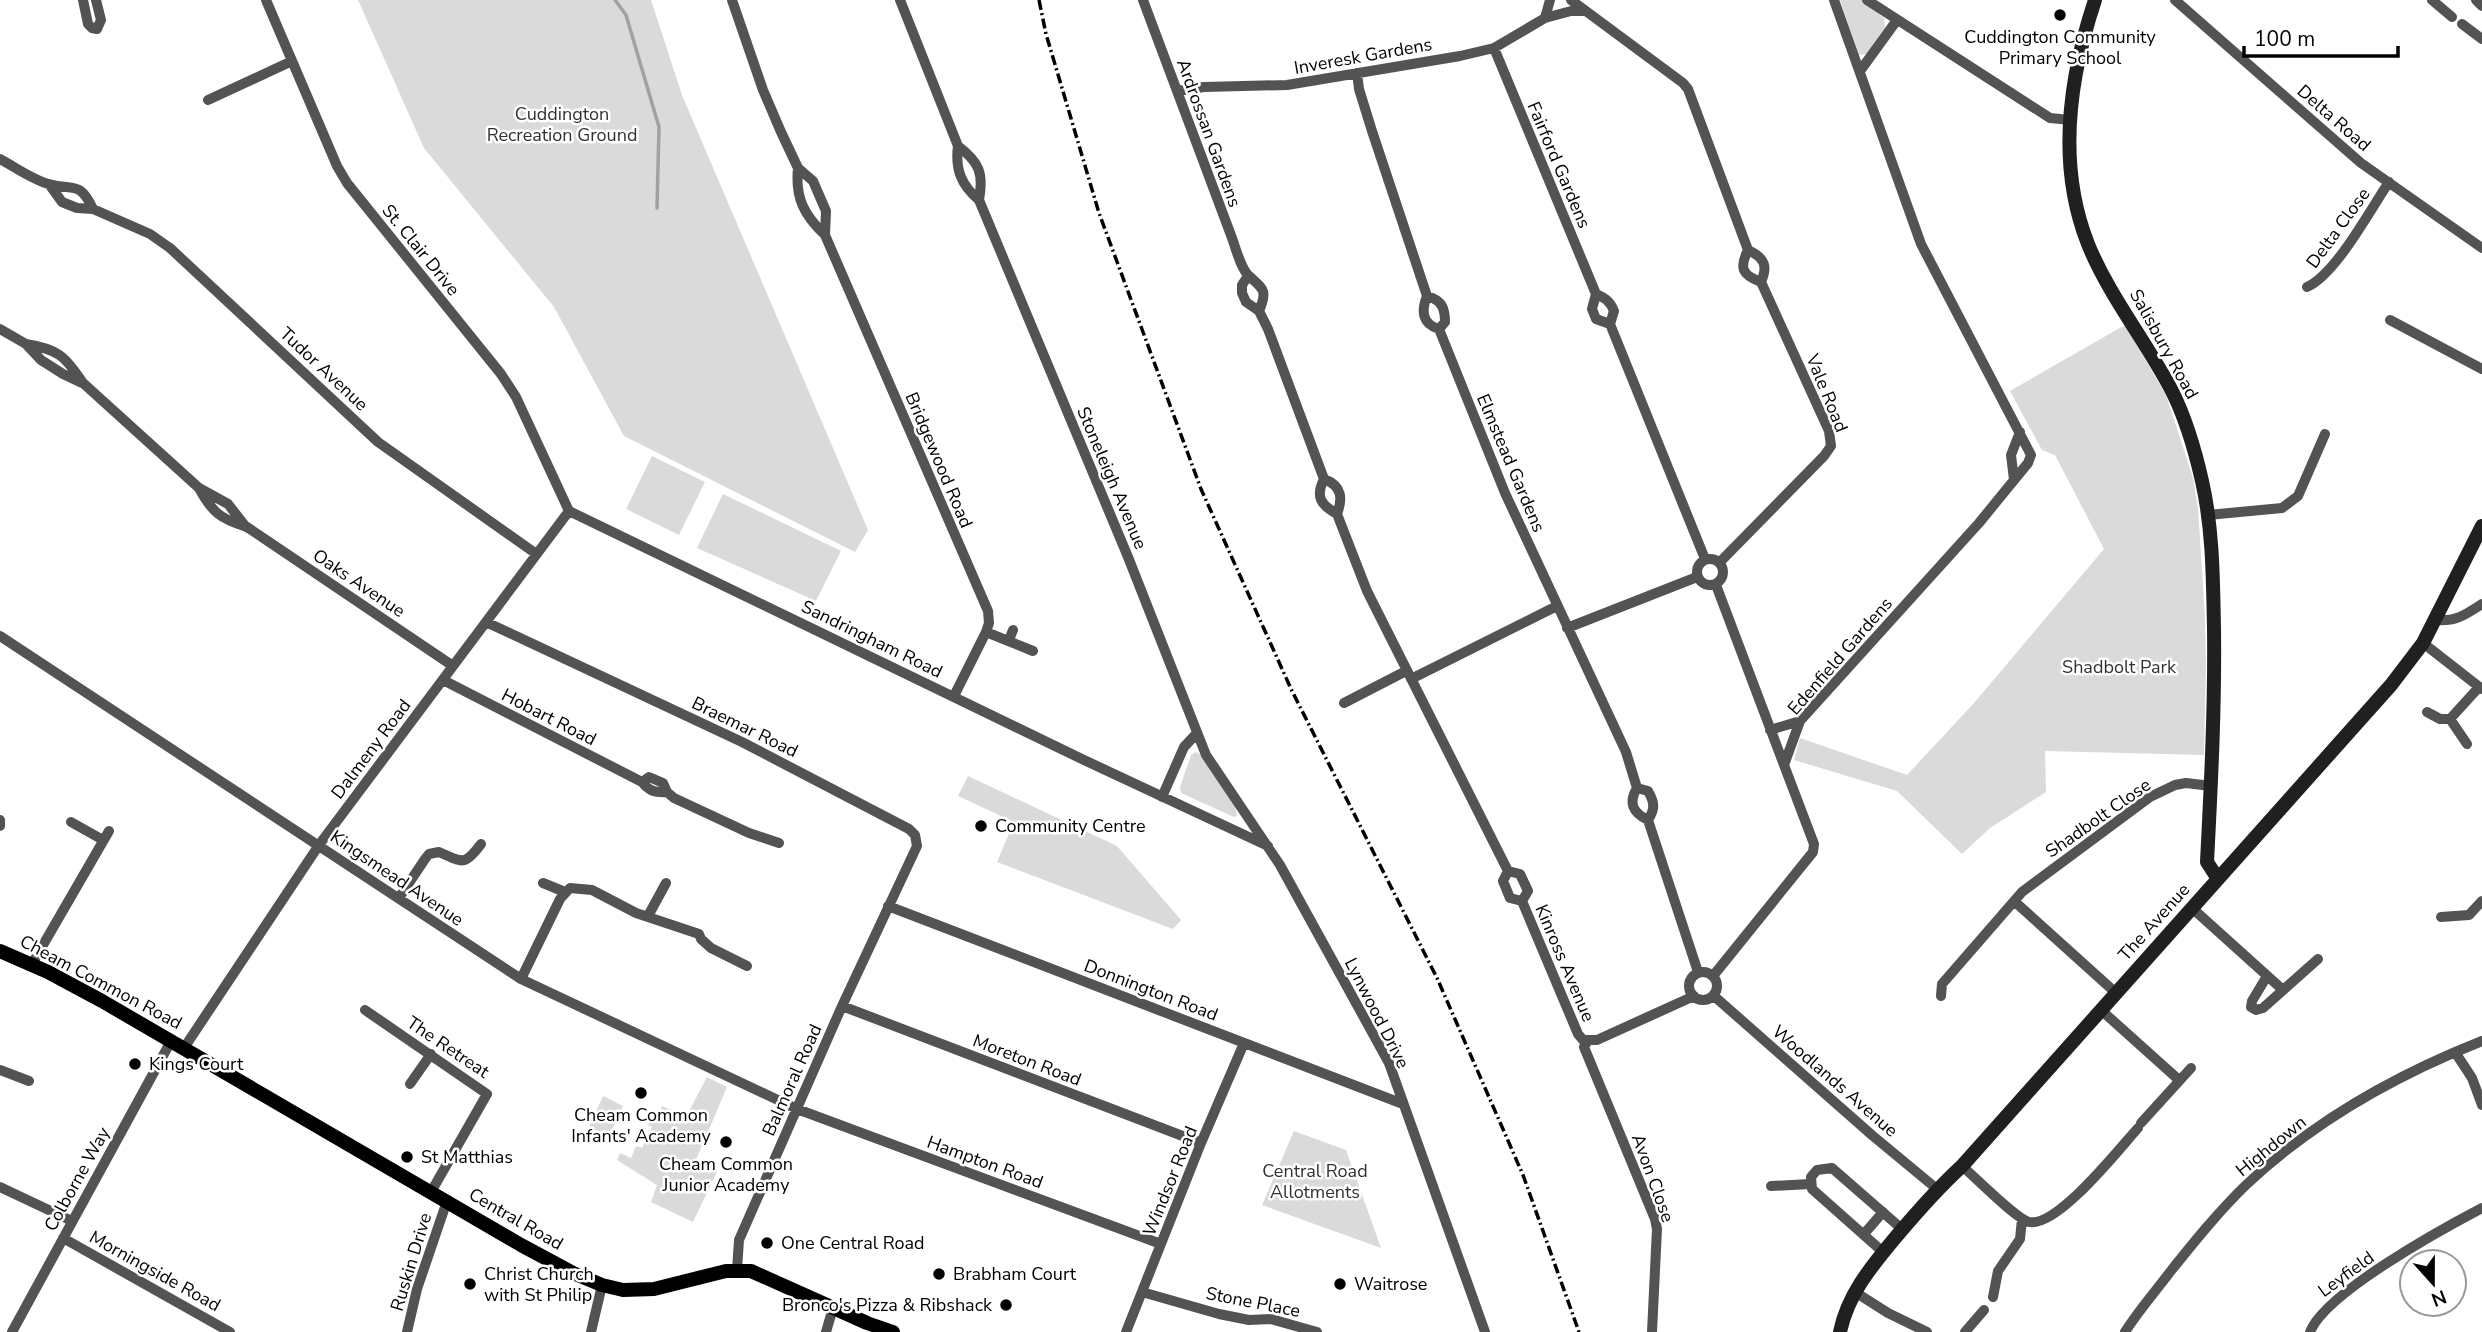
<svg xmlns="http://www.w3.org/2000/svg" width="2482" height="1332" font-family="'Nunito Sans',sans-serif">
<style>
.green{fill:#dadada}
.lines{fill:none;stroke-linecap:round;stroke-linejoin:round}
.stream{stroke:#a1a1a1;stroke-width:3.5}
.street{stroke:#535353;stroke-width:10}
.secondary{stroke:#202020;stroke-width:14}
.primary{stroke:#000;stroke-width:14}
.rail{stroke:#000;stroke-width:3.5;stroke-dasharray:10 3.5 2 3.5;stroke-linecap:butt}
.poi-dot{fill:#000;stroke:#fff;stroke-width:2.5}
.labels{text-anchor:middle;stroke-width:5;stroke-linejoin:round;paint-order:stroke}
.poi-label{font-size:18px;fill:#000;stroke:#fff;text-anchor:start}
.street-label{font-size:18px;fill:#000;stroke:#fff}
.park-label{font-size:18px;fill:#313131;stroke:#fff}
</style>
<rect width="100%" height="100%" fill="#fff"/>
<!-- green -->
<path class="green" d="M358 0H651L682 95 868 530 855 552 624 436 554 307 424 148Z
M1840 0H1861L1884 18 1885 27 1866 54 1860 55 1858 52Z
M2125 325 2166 395 2193 478 2198 508 2205 618 2206 663 2204 755 2045 751 2046 792 1990 828 1962 854 1897 791 1794 760 1800 738 1907 775 1974 703 2104 549 2055 455 2042 450 2010 391Z
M652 456 705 482 679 535 626 509Z
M723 494 841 551 816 601 697 548Z
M1196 752 1201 755 1235 806 1237 816 1234 817 1181 793 1180 787 1191 755Z
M968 776 1117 846 1181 920 1173 929 997 862 1014 822 958 796Z
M707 1077 727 1087 695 1162 717 1172 693 1222 651 1202 657 1185 617 1160 620 1153 631 1158 636 1146 642 1148 652 1127 648 1125 651 1120 655 1122 662 1106 686 1117Z
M603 1096 623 1106 606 1143 586 1134Z
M1294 1131 1346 1150 1381 1248 1262 1205Z"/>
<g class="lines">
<!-- stream -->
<path class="stream" d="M615 0 626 15 659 127 657 208"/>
<!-- street -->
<path class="street" d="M83 0 88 24 92 28 97 29 101 20 96 0
M266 0 337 166 347 183 501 374 516 397 569 511
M732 0 763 90 781 132 798 168 813 181 826 211 825 235
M900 0 958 146C979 162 984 173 979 200
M1143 0 1232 238C1236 249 1241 269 1249 276 1263 289 1268 290 1259 311
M1571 0 1683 83 1688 89 1748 250C1765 258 1768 266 1761 282
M1867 0 2050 118 2071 120
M2175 0 2361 163 2482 248
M2432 0 2452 17
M2476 0 2482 6
M1545 18 1550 0
M2462 24 2482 39
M1494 48 1596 294 1592 309 1596 319 1610 324
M1860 71 1897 20
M1357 73 1359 89 1372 131 1427 296C1421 311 1422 324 1439 329L1505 493 1626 752 1637 788C1628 803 1633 813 1648 820L1698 972
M1177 91 1204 87 1287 85 1460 56 1494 48 1545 18 1571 11H1585
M208 100 292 61
M958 146C955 169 961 185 979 200L1128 557 1206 755 1280 865 1389 1063 1485 1332
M0 159C15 167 33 180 49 184 74 191 79 180 93 209
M798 168C795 198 804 215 825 235L988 611 989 623 986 632 954 696
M49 184 62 202 77 208 93 209 150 234 170 248 378 442 535 553
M1248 276 1242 285V293L1246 302 1259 311 1268 329 1324 479C1342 486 1343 498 1337 514L1367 591 1508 871 1520 874 1528 891 1522 901
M2307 287C2336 274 2370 210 2389 182
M1596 294C1605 298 1610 301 1614 311L1610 324 1705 559
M1427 296C1441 300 1445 307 1445 322L1439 329
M2390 320 2482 369
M0 329 26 344 41 360 63 374 82 383
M26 344C58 349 65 356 83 383L199 488 228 504 246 527
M1324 479C1315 497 1321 505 1337 514
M2014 480 2011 455 2020 432
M199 488C212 512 220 519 247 527L453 666
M569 511 1084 760 1268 846
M2208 515 2282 508 2298 496 2325 434
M1697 572a13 13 0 1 1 26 0a13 13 0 1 1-26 0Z
M1720 562 1824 456 1831 446 1829 431 1761 282C1742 275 1739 268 1748 250
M1716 585 1784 765
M2435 620C2456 622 2465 615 2482 604
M486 622 742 742 909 829 915 835 917 846 842 1006 739 1240 737 1270
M1567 628 1697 577
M986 632 1033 651
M0 636 521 979 797 1109 1161 1244
M1009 640 1013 630
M2423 643 2482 689
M1411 679 1557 606
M443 680 642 782C649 791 655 793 667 792
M1344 703 1406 671
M2427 712 2440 719H2450
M1770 730 1800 721
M2467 744 2450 719 2479 687
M642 782 649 777 663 783 667 792 674 798 749 833 779 843
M1637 788 1648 791C1655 803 1655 809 1648 820
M1162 797 1184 747 1197 733
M0 820V826
M71 822 103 840
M1508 871 1503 881 1510 898 1522 901
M543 883 565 892
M399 898 425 859 429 854 439 852C462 862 464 867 481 844
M1522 901 1578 1034 1583 1040H1597L1694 996
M2014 901 2116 993
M888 906 1403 1104
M2192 908 2283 990
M648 916 666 883
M2441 917 2469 915 2482 901
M32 964 109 831
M1689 986a14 14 0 1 1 28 0a14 14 0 1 1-28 0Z
M1713 976 1813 852 1814 844 1784 765 1800 721 1979 523 2028 463 2031 455 1921 244 1834 0
M2267 976 2252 1001 2251 1007 2256 1010 2263 1008 2318 959
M521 979 560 899 570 888 592 890 636 913 699 934 701 939 711 948 747 966
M1714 996 1873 1136 1937 1189
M1941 996 1942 984 2022 892 2150 797 2175 785 2186 783 2211 786
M842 1006 1201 1143
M365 1010 487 1094 431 1192
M2101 1010 2179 1080
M1587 1042 1584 1047 1655 1219 1657 1229 1652 1332
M184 1048 319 845 569 511
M2455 1052 2472 1078 2482 1105
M0 1070 29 1081
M410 1084 431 1054
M2141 1123 2191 1068
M1962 1166C1975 1177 2016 1219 2029 1222 2057 1228 2119 1149 2138 1128
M1771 1186 1810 1184
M0 1187 72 1221
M1864 1234 1883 1212
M63 1238 230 1332
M1883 1252 1812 1189 1811 1177 1817 1170 1832 1168 1902 1229
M1142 1292 1219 1314 1249 1320 1271 1319 1317 1332
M1855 1292 1888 1313 1927 1332
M1993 1297 1998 1271 2020 1239 2022 1219
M12 1332 171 1041
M407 1332 417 1289 447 1201
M591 1332 602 1285
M826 1332 833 1308
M1126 1332 1201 1143 1244 1043
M1965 1332 1984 1310
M2125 1332C2138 1311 2155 1292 2170 1272 2194 1242 2219 1211 2247 1184 2314 1121 2396 1075 2482 1041
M2310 1332C2325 1293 2442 1229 2482 1208"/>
<!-- secondary -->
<path class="secondary" d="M2095 0C2069 78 2057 166 2088 244 2109 296 2146 341 2172 391 2186 419 2195 450 2202 481 2213 529 2213 580 2214 629 2215 707 2211 784 2207 862L2218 879
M1840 1332C1848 1294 1871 1267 1895 1238 1916 1213 1938 1188 1962 1166L2391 685 2423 643 2482 526"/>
<!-- primary -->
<path class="primary" d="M0 951 48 972 102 1001 521 1245 573 1273 602 1285 623 1290 654 1289 726 1271H751L867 1323 893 1332"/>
<!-- rail -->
<path class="rail" d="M1039 0 1046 34 1099 213 1201 489 1292 691 1437 978 1523 1175 1579 1332"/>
</g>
<!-- markers -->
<g class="poi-dot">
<circle cx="2060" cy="15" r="7"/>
<circle cx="981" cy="826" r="7"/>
<circle cx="135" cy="1064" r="7"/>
<circle cx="641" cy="1093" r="7"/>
<circle cx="726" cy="1142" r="7"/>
<circle cx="407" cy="1157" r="7"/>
<circle cx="767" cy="1243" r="7"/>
<circle cx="939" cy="1274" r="7"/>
<circle cx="470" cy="1284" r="7"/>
<circle cx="1340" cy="1284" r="7"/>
<circle cx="1006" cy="1305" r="7"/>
</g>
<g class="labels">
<!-- poi labels -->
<g class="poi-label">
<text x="2060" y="43" text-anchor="middle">Cuddington Community<tspan x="2060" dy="21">Primary School</tspan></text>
<text x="995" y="832">Community Centre</text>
<text x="149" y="1070">Kings Court</text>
<text x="641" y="1121" text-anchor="middle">Cheam Common<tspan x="641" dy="21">Infants' Academy</tspan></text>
<text x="421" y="1163">St Matthias</text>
<text x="726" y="1170" text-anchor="middle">Cheam Common<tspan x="726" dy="21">Junior Academy</tspan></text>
<text x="781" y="1249">One Central Road</text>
<text x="484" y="1280">Christ Church<tspan x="484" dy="21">with St Philip</tspan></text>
<text x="953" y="1280">Brabham Court</text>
<text x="1354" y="1290">Waitrose</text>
<text x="992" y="1311" text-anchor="end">Bronco's Pizza &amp; Ribshack</text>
</g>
<!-- street labels -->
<g class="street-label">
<text transform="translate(1363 56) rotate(-10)" y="6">Inveresk Gardens</text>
<text transform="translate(2334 118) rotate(41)" y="6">Delta Road</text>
<text transform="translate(1209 133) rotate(70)" y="6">Ardrossan Gardens</text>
<text transform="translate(1559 165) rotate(67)" y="6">Fairford Gardens</text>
<text transform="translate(2338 228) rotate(-54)" y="6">Delta Close</text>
<text transform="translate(421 250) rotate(51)" y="6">St. Clair Drive</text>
<text transform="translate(2164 344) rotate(61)" y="6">Salisbury Road</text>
<text transform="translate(324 369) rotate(43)" y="6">Tudor Avenue</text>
<text transform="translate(1827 393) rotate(68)" y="6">Vale Road</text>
<text transform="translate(939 460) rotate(67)" y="6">Bridgewood Road</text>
<text transform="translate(1511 463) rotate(67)" y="6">Elmstead Gardens</text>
<text transform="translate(1112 478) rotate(67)" y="6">Stoneleigh Avenue</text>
<text transform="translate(359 583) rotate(34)" y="6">Oaks Avenue</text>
<text transform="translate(872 639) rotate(26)" y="6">Sandringham Road</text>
<text transform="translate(1840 656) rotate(-49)" y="6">Edenfield Gardens</text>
<text transform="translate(549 717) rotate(27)" y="6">Hobart Road</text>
<text transform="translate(745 727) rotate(26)" y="6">Braemar Road</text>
<text transform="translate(371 749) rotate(-53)" y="6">Dalmeny Road</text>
<text transform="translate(2098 818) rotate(-35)" y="6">Shadbolt Close</text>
<text transform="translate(397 878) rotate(34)" y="6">Kingsmead Avenue</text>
<text transform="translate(2154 922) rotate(-48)" y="6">The Avenue</text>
<text transform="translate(1565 963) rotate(67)" y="6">Kinross Avenue</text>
<text transform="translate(101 982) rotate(28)" y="6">Cheam Common Road</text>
<text transform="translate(1151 990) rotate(21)" y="6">Donnington Road</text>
<text transform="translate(1377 1013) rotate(63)" y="6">Lynwood Drive</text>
<text transform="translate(448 1047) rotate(34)" y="6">The Retreat</text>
<text transform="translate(1027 1060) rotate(21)" y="6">Moreton Road</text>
<text transform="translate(792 1080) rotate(-66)" y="6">Balmoral Road</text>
<text transform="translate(1835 1081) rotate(41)" y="6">Woodlands Avenue</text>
<text transform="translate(2271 1146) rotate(-39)" y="6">Highdown</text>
<text transform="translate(985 1162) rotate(20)" y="6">Hampton Road</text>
<text transform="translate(1653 1178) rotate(70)" y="6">Avon Close</text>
<text transform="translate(77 1179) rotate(-61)" y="6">Colborne Way</text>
<text transform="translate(1170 1181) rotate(-68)" y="6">Windsor Road</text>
<text transform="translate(516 1219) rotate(30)" y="6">Central Road</text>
<text transform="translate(411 1262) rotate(-73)" y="6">Ruskin Drive</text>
<text transform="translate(155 1271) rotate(29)" y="6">Morningside Road</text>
<text transform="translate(2346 1274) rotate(-36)" y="6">Leyfield</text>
<text transform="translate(1253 1302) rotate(11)" y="6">Stone Place</text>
</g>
<!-- park labels -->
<g class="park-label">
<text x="562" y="120">Cuddington<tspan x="562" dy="21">Recreation Ground</tspan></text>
<text x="2119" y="673">Shadbolt Park</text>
<text x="1315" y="1177">Central Road<tspan x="1315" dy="21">Allotments</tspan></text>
</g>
</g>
<!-- north arrow -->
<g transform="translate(2433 1283) rotate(159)"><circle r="33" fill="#ffffff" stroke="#999999" stroke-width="2"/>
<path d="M0-5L12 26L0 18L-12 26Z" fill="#000000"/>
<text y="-10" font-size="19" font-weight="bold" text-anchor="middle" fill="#000000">N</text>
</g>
<!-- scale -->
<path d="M2244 46v10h154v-10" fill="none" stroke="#000000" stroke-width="3.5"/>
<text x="2254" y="46" font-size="21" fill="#000000" stroke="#ffffff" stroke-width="5" paint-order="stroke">100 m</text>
</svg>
